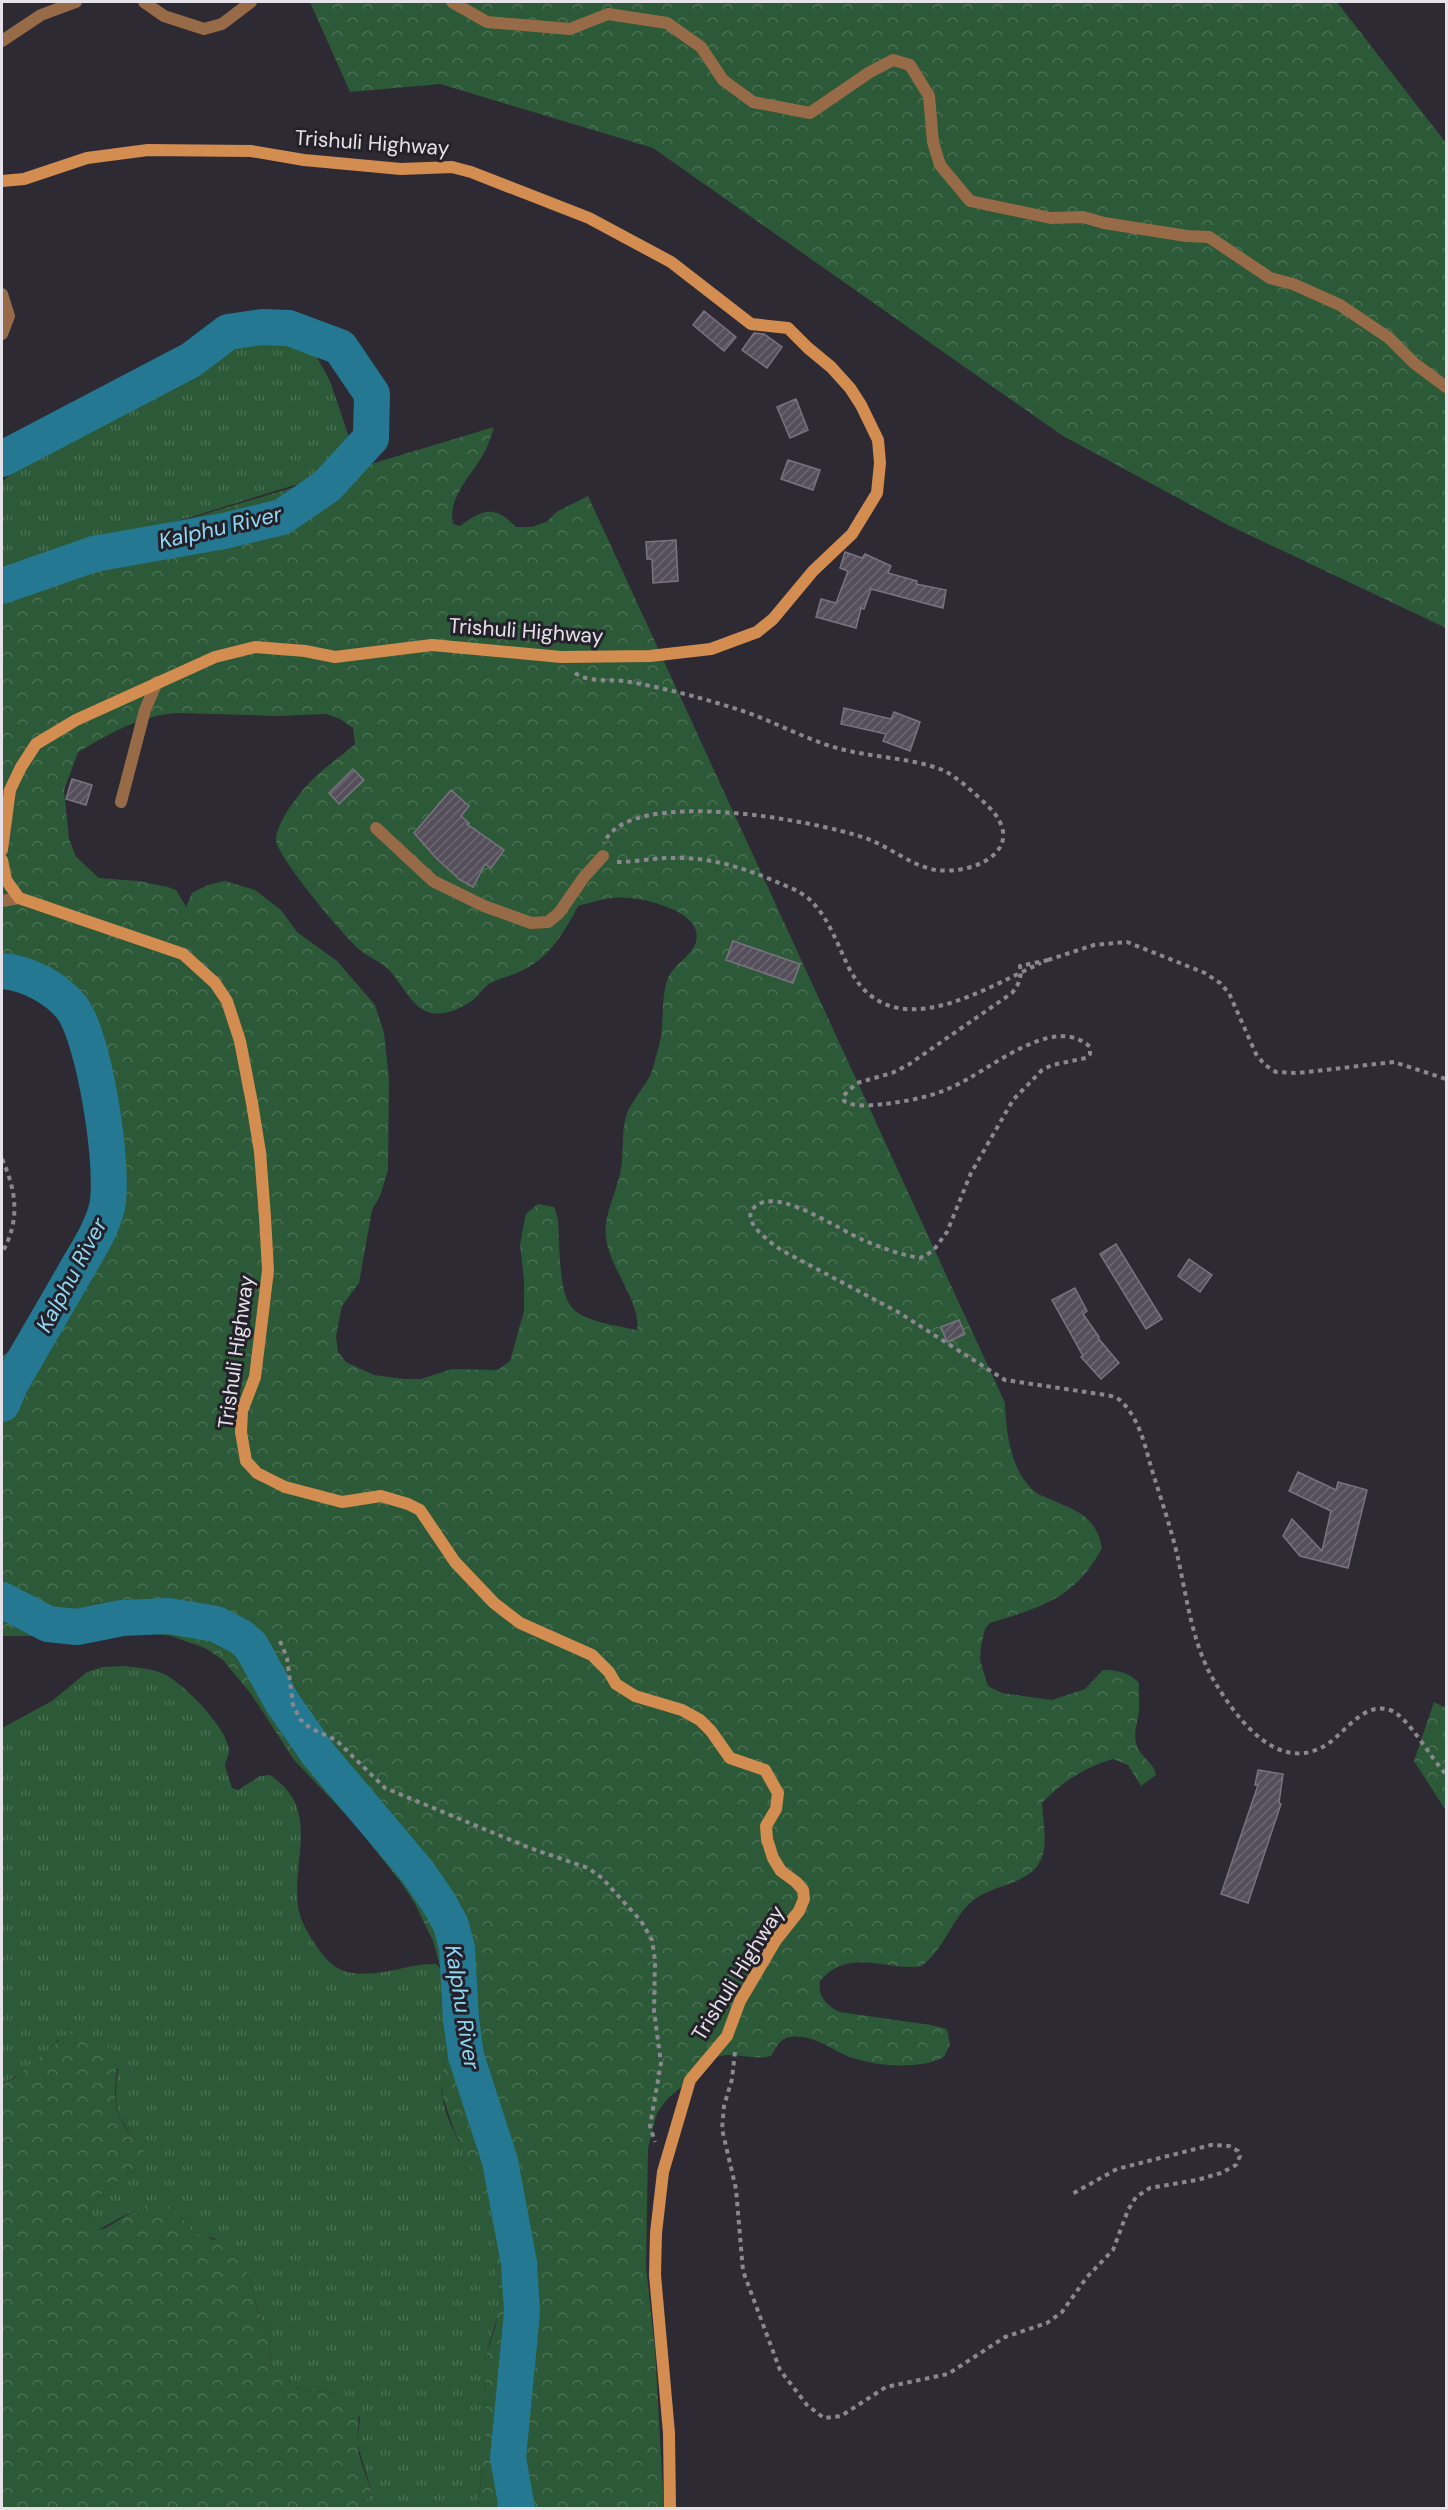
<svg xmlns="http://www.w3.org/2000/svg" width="1448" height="2510" font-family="'DM Sans',sans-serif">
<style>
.grass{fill:url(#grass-tufts)}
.forest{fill:url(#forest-crowns);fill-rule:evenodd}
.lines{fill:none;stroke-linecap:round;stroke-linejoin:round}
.river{stroke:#247892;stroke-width:36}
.building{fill:url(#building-hatch);stroke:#79747f;stroke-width:1.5}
.path{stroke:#8a878f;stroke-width:4;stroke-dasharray:4.5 4.5;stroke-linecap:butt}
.street{stroke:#976b47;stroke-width:12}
.secondary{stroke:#d38d51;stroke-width:12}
.labels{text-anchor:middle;stroke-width:6;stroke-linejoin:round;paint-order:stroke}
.street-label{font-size:21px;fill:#e5e3e9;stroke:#24212a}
.water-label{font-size:22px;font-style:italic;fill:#8ed9f4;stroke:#24212a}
</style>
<defs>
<pattern id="grass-tufts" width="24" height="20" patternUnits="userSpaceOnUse" patternTransform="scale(1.5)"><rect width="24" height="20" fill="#2c5937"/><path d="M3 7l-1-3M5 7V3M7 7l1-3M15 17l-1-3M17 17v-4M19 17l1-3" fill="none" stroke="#4a7154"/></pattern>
<pattern id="forest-crowns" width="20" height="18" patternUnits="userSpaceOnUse" patternTransform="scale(1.5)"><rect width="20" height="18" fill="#2c5937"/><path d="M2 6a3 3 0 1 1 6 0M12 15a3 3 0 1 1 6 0" fill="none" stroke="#4a7154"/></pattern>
<pattern id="building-hatch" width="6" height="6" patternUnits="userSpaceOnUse" patternTransform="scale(1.5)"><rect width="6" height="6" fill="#544f5a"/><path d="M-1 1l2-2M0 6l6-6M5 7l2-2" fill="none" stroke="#6c6872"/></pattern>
</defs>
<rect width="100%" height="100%" fill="#2e2a34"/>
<!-- grass -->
<path class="grass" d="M283 337 314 352 330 381 350 440 334 473 2 575V481L54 445 250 340Z
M124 1666C138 1668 153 1668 166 1675 186 1686 225 1726 229 1749 230 1755 225 1760 225 1766L232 1788 238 1790 260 1776 270 1775C321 1809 292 1857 298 1906 300 1921 309 1935 317 1947 327 1961 336 1971 353 1973 382 1977 410 1963 436 1964 473 1997 437 2055 442 2095 448 2136 480 2168 491 2207 496 2227 494 2250 496 2271 497 2281 501 2291 500 2302 498 2324 487 2342 485 2364 483 2384 487 2406 486 2427 484 2454 480 2481 478 2508H359L372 2493 357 2443 360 2418 341 2393 302 2390 279 2378 271 2364 269 2337 259 2315 247 2272 214 2238 199 2236 192 2232 178 2212 138 2208 98 2230 90 2227C90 2222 89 2217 90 2212 94 2193 131 2172 147 2163 141 2144 131 2137 122 2121 113 2106 116 2086 118 2069L58 2040C41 2057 23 2074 2 2084V1728L52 1701 87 1672 103 1667Z"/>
<!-- forest -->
<path class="forest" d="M310 2H1337L1446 143V628L1228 525 1063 436 653 148 440 84 350 92Z
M494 427C492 434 489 442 486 449 475 473 447 495 453 524L460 526C483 509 495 505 516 527H532L546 522 558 511 588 496 1005 1403C1006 1431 1010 1468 1032 1489 1036 1494 1043 1496 1048 1498 1077 1512 1095 1514 1102 1548 1075 1599 1041 1607 990 1623L985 1629 981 1646 980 1660 988 1686 1002 1693 1052 1700 1085 1689 1103 1670C1117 1670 1129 1672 1139 1683 1138 1692 1140 1702 1139 1711 1137 1726 1131 1738 1140 1752 1146 1761 1154 1764 1156 1775L1141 1786 1128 1765 1113 1759C1084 1768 1063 1781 1042 1803 1045 1844 1054 1869 1006 1885 994 1889 979 1894 969 1904 950 1923 946 1946 922 1966 888 1972 849 1946 820 1981 817 1996 827 2006 840 2012L931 2025 947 2029 950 2044 944 2057C918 2071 869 2066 843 2054 826 2046 811 2034 790 2037 780 2038 776 2048 771 2056 753 2061 734 2051 717 2057L667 2099 657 2113 648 2148 646 2267 655 2349 664 2508H478L486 2426 484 2366 487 2352 496 2325 500 2291 496 2275 491 2209 454 2130 443 2098 441 2081 450 2028 451 1989 441 1969 433 1941 415 1904 402 1884 354 1823 294 1760 251 1694 223 1660 205 1648 171 1636 136 1630 81 1636H2V1357C42 1323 69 1279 84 1228 91 1205 98 1177 97 1152 96 1121 76 1032 58 1008 45 990 23 985 2 987V575ZM177 713 278 716 326 714 340 719 353 728 355 744C342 756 326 766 313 779 301 791 276 822 276 840 277 857 345 938 361 951 369 957 379 961 387 968 401 981 411 1008 431 1013 445 1016 462 1008 473 1000 479 995 483 988 489 984 499 978 512 976 523 970 548 959 566 930 578 906 589 903 601 899 613 898 634 895 686 907 695 928 704 951 675 961 668 978 660 999 665 1024 659 1046 656 1055 654 1067 650 1076 643 1088 634 1099 628 1111 620 1130 625 1155 620 1174 616 1191 609 1205 606 1223 600 1260 642 1298 637 1330 567 1316 563 1316 559 1244 558 1229 560 1221 554 1207L538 1204 526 1214 523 1228 520 1245 524 1280V1311L510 1361 498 1370 452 1369 421 1379H404L374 1375 346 1362 338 1352 336 1336 342 1306 359 1283 372 1210 380 1196 388 1170 389 1079 384 1033 375 1005 337 961 297 932 281 910 255 890 225 881 208 885 192 893 186 907 176 890 168 887 138 881 99 878 76 857 69 839 64 790 78 752C112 733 138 716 177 713Z
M1434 1702 1446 1708V1811L1414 1761Z
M70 2031C148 2043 100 2077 121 2120 128 2136 145 2144 147 2163 131 2172 94 2193 90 2212 89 2217 90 2222 91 2227L98 2230 106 2228 138 2208 155 2202H163L178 2212 192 2232 230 2245 247 2272 259 2315 269 2337 271 2364 279 2377 301 2390 341 2393C367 2412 356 2418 358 2443 358 2459 367 2477 372 2493L359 2508H2V2084L13 2079Z"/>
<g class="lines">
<!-- river -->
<path class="river" d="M2 459 191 360 228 332 262 327 289 328 340 347 372 394 371 438 327 486 282 517 224 531 94 554 2 586
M2 971C28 973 56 988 72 1008 95 1040 115 1169 107 1207 101 1232 85 1254 73 1276 52 1312 32 1347 11 1383L2 1404
M2 1600 48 1624 77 1627 122 1618 169 1616 216 1624 241 1637 251 1646 282 1702 319 1755 417 1871 439 1903 451 1925 457 1948 461 2019 466 2056 500 2161 519 2263 522 2312 508 2458 517 2508"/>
</g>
<!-- building -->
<path class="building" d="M704 311 736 337 724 351 693 325Z
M754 333 764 334 782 347 767 368 742 350Z
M796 399 808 430 790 438 777 407Z
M788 460 820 470 813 490 781 479Z
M676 540 678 581 653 583 652 559H647L646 542Z
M845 552 862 558 865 554 891 566 888 573 917 581 916 584 946 590 943 608 871 589 864 609 861 608 856 628 816 617 821 599 836 603 848 571 840 568Z
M844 708 891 719 894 712 920 722 910 751 883 741 886 734 841 724Z
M353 769 364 780 339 804 329 793Z
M72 779 92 785 86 805 66 799Z
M451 790 469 806 461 816 469 823 467 824 504 850 491 868 485 864 473 887 460 880 436 858 414 833Z
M733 941 800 964 793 983 726 960Z
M1116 1244 1162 1319 1146 1329 1100 1254Z
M1189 1259 1212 1275 1200 1292 1178 1276Z
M1075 1288 1087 1311 1083 1314 1099 1337 1098 1338 1119 1363 1101 1379 1081 1357 1083 1356 1052 1300Z
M959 1320 965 1334 947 1342 941 1327Z
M1298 1472 1336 1490 1338 1482 1367 1490 1348 1568 1300 1556 1283 1536 1292 1519 1322 1551 1331 1511 1289 1491Z
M1258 1770 1283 1774 1279 1803 1281 1804 1248 1903 1221 1894 1258 1785H1255Z"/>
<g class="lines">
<!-- path -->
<path class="path" d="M575 673C590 683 607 679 624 681 637 683 651 686 664 689 691 695 718 703 743 711 775 722 805 739 837 748 868 757 911 758 940 769 957 776 974 793 987 805 1031 848 976 875 936 870 911 866 889 846 865 838 817 821 629 785 604 843
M617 862C635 862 653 858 671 858 707 857 739 866 772 880 784 885 798 890 808 898 829 917 837 944 849 968 891 1050 983 989 1041 963
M1048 960 1020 966C1022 978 1019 984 1012 993L908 1065 892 1073 857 1083 843 1096 844 1101C856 1108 872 1105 885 1104 908 1101 931 1097 952 1087 988 1072 1053 1012 1090 1047V1054L1086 1058 1052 1065 1042 1070 1013 1100 971 1173 947 1232 933 1251 920 1258C901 1255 882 1248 863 1240 840 1230 786 1193 761 1203 732 1216 770 1242 781 1250L898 1312 1005 1380 1106 1395C1112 1396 1117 1397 1122 1402 1139 1419 1145 1445 1151 1467 1160 1496 1170 1525 1177 1554 1187 1597 1192 1646 1216 1684 1238 1720 1280 1777 1329 1743 1347 1730 1364 1702 1390 1710 1408 1716 1431 1759 1446 1774
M1048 960 1094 945 1127 942 1205 973 1220 983 1229 993 1256 1054 1265 1065 1276 1072 1298 1073 1394 1062 1446 1079
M2 1159C17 1192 20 1221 2 1253
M280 1641 287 1658 293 1705 300 1719 310 1728 336 1740 385 1788 530 1848 588 1868 602 1878 641 1921 652 1940 655 1960 654 2011 661 2063 650 2126 655 2142
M735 2052 732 2079 724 2106 722 2129 736 2189 743 2271 780 2370 807 2405 824 2418 841 2416 886 2387 948 2374 1005 2337 1047 2323 1062 2312 1087 2277 1113 2250 1128 2210 1136 2197 1150 2188 1197 2180 1221 2173 1236 2165 1240 2156 1238 2151 1229 2146 1211 2145 1117 2169 1072 2194"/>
<!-- street -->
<path class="street" d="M144 2 164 16 204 29 222 24 251 2
M452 2 487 22 570 29 608 14 667 23 701 47 723 80 753 102 810 113 870 72 893 60 910 65 929 96 933 142 940 165 970 201 1051 218 1083 217 1104 223 1187 236 1209 237 1270 278 1293 284 1340 305 1389 338 1414 363 1446 387
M2 41 41 15 76 2
M2 294 9 316 2 334
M121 802 145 710 157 682
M376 828 433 881 484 906 531 923 548 922 559 913 584 877 603 856
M2 901 19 898"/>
<!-- secondary -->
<path class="secondary" d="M2 181 24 179 87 158 148 150 251 151 304 160 401 169 452 167 471 172 589 218 671 262 751 324 788 328 808 348 831 367 850 388 861 405 878 440 880 463 877 493 852 534 813 571 773 619 757 632 711 649 650 656 561 657 432 645 335 657 305 651 255 647 215 657 76 720 36 744 21 767 10 790 2 850
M2 860 6 880 19 898 183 954 215 983 227 1001 240 1041 252 1103 260 1152 265 1217 268 1270 263 1312 255 1377 242 1411 241 1432 246 1461 257 1473 285 1487 342 1502 381 1496 408 1504 420 1510 455 1562 494 1603 520 1623 592 1655 609 1672 616 1684 635 1696 682 1710 700 1720 711 1731 730 1758 765 1770 778 1793 776 1809 766 1826 767 1839 773 1858 781 1871 796 1882 803 1890 804 1899 799 1911 776 1940 740 2001 727 2036 690 2080 663 2172 656 2233 655 2275 669 2433 670 2508"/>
</g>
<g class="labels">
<!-- street labels -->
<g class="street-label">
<text transform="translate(372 143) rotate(4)" y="7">Trishuli Highway</text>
<text transform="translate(526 631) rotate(4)" y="7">Trishuli Highway</text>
<text transform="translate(236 1352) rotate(-82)" y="7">Trishuli Highway</text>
<text transform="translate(738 1973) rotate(-58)" y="7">Trishuli Highway</text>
</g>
<!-- water labels -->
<g class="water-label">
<text transform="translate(220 527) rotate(-13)" y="8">Kalphu River</text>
<text transform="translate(71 1275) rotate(-62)" y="8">Kalphu River</text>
<text transform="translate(463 2007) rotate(81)" y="8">Kalphu River</text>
</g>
</g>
<!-- border -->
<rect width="1448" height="2510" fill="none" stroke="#e5e3e9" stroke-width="6"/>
</svg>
